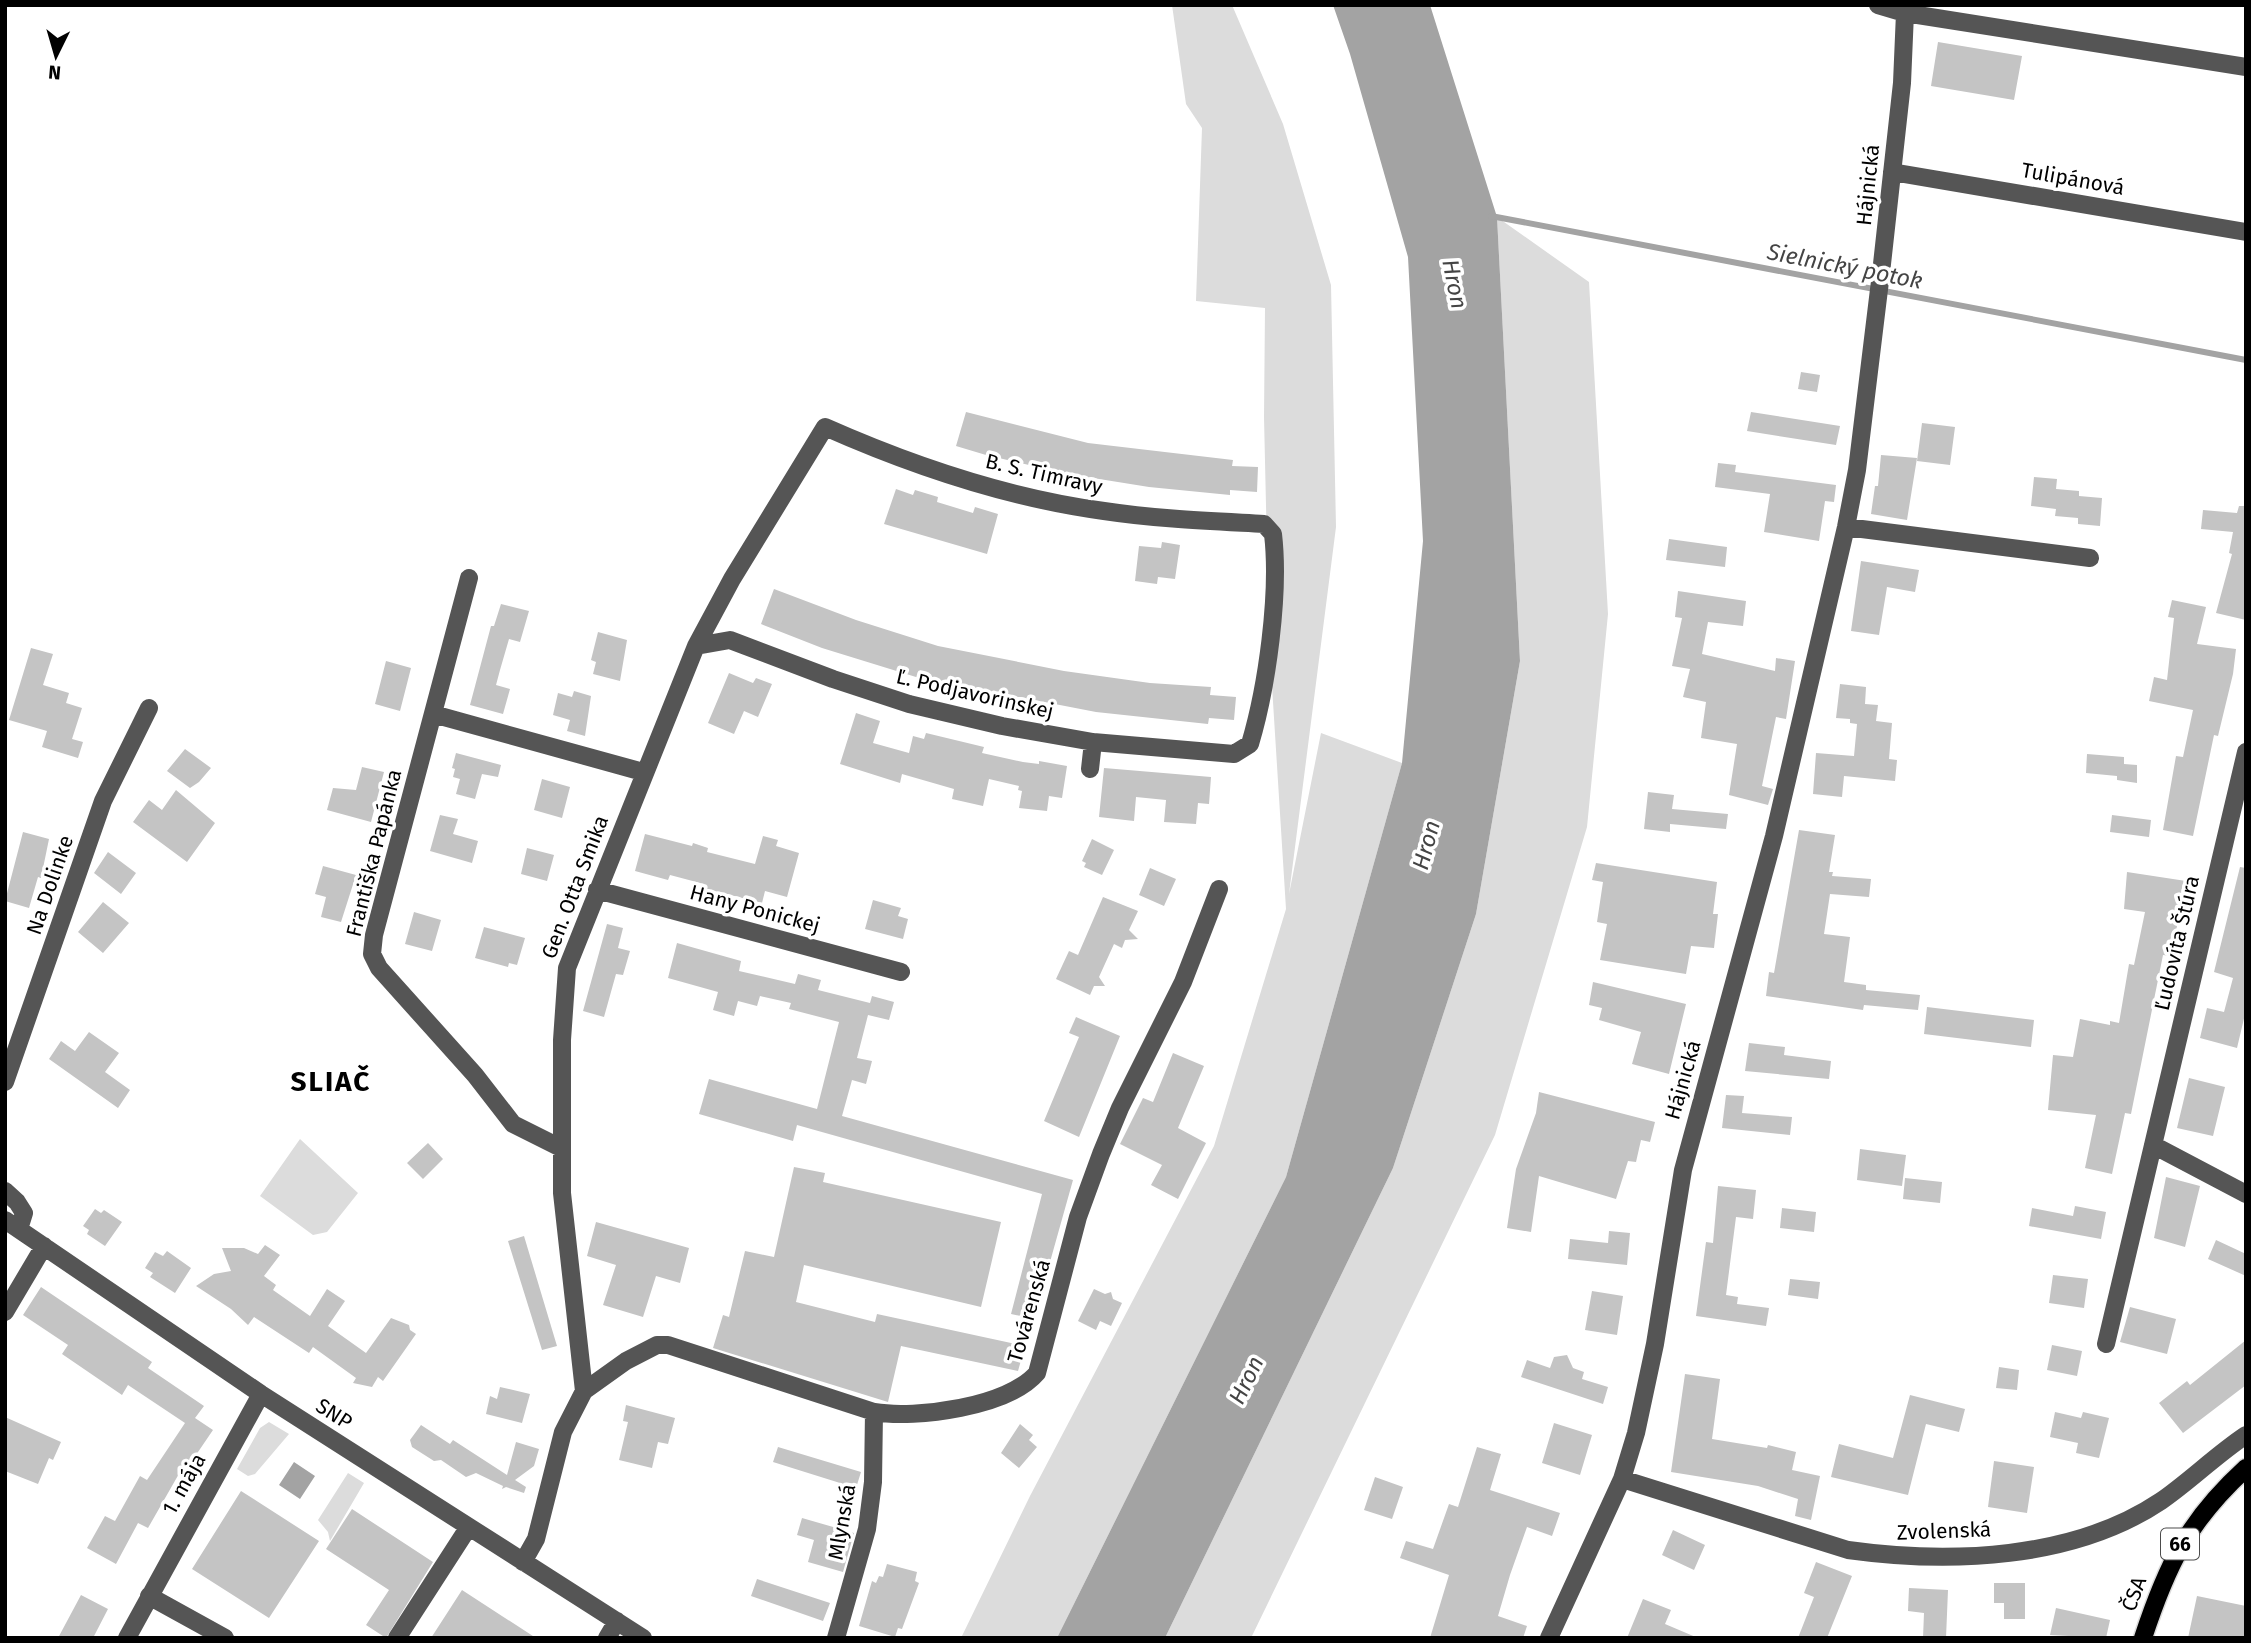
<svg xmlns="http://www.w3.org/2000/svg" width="2251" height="1643" font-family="'Fira Sans',sans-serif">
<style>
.green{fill:#dcdcdc}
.water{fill:#a3a3a3}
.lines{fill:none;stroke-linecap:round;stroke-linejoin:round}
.stream{stroke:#a3a3a3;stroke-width:6}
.building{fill:#c4c4c4}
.major-casing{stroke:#dbdbdb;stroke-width:21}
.minor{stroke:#555;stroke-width:18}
.major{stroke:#000;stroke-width:18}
.labels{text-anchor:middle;stroke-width:7;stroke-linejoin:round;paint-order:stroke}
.shield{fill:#fff;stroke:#4c4c4c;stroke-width:2}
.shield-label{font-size:19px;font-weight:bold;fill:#000}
.street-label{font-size:21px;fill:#000;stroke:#fff}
.water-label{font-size:23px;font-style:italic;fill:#444;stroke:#fff}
.district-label{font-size:28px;font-weight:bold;letter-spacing:2px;fill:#000;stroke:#fff}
</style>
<rect width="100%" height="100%" fill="#fff"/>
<!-- green -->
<path class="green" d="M1172 5H1232L1283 124 1331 285 1336 527 1289 894 1321 733 1402 763 1286 1177 1057 1638H961L1030 1496 1214 1146 1286 909 1269 638 1264 417 1265 308 1196 301 1202 128 1186 104Z
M1497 217 1589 282 1608 614 1587 827 1495 1135 1251 1638H1165L1393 1168 1476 914 1520 661Z
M300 1139 358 1193 327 1232 313 1235 260 1196Z
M269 1422 289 1434 255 1474 248 1476 237 1469 260 1428Z
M348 1473 364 1483 330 1541 328 1532 318 1520Z"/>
<!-- water -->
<path class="water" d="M1333 5H1430L1497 217 1520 661 1476 914 1393 1168 1165 1638H1057L1286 1177 1402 763 1423 541 1408 257 1350 54Z
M294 1462 315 1476 300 1499 279 1485Z"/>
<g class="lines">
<!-- stream -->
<path class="stream" d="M1491 216 2246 360"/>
</g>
<!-- building -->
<path class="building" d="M1938 42 2022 56 2014 100 1931 86Z
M1801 372 1820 375 1817 392 1798 389Z
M966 412 1088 443 1233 460 1232 466 1258 467 1257 492 1230 490V495L1149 487 1068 474 986 455 956 446Z
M1751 412 1840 426 1836 445 1747 431Z
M1922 423 1955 427 1950 465 1917 461Z
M1881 455 1917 458 1907 520 1871 514 1875 486H1878Z
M1718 463 1736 465 1735 472 1836 485 1834 502 1825 501 1819 541 1764 532 1770 494 1715 487Z
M2034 477 2057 479 2056 489 2079 491V496L2102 498 2100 526 2078 524V518L2055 516 2056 509 2031 506Z
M896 489 913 495 915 490 938 497 937 502 973 513 975 507 998 514 987 554 884 524Z
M2239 506H2246V620L2216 613 2232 554 2229 553 2233 532 2201 529 2203 510 2237 513Z
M1669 539 1727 547 1725 567 1666 560Z
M1162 542 1180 545 1175 579 1158 577 1157 584 1135 581 1139 546 1161 548Z
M1861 561 1919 570 1915 592 1887 587 1879 635 1851 631Z
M774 589 856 620 938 646 1064 671 1150 683 1211 687 1210 695 1236 697 1234 720 1209 718 1208 724 1096 712 916 677 822 648 761 624Z
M1678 591 1746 601 1743 626 1708 622 1702 654 1775 671 1776 658 1795 661 1786 719 1776 717 1762 786 1773 789 1768 805 1729 795 1737 744 1701 738 1706 702 1683 697 1690 669 1672 666 1682 618 1675 617Z
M2172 600 2206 607 2197 644 2236 649 2233 674 2218 736 2214 735 2193 836 2163 830 2176 756 2183 757 2193 710 2149 701 2154 677 2167 680 2174 618 2168 617Z
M501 604 529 611 520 642 509 639 500 670 496 685 510 689 503 714 470 705 491 626H494Z
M598 632 627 640 620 681 593 674 596 662 591 660Z
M31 648 53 654 43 685 69 693 66 703 82 708 72 739 83 742 78 758 42 747 47 731 9 720Z
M386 661 411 668 400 711 375 704Z
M729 673 753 683 756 678 772 684 758 717 744 711 734 734 708 723Z
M1840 684 1866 687 1865 704 1878 705 1876 721 1892 723 1889 759 1897 760 1895 781 1844 776 1842 797 1813 794 1816 753 1854 756 1857 724 1850 723V719L1836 718Z
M574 691 591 696 585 736 567 731 570 720 553 715 558 693 572 697Z
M856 713 880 721 873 743 909 753 913 736 924 739 926 733 984 747 982 753 1023 762 1039 764V761L1067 766 1062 798 1049 796 1047 811 1019 808 1022 791 1018 790 1019 786 989 779 983 806 952 799 954 789 902 774 900 783 840 764Z
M185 749 211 768 199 782 190 788 167 771Z
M456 753 501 765 498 777 482 774 475 799 456 794 460 779 453 777 455 769 452 768Z
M2087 754 2124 757V764L2137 765V783L2117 780V776L2086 773Z
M362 767 384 772 371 822 327 810 333 788 356 790Z
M1104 768 1211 777 1209 804 1198 803 1196 824 1164 822 1166 800 1136 797 1134 821 1099 817Z
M542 779 570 787 562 818 534 810Z
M176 790 215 823 187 862 133 822 149 800 162 810Z
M1648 792 1674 795 1672 809 1728 814 1726 829 1670 824V832L1644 829Z
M440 815 458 819 453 834 478 841 472 863 430 851Z
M2112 815 2151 820 2149 837 2110 832Z
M1799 830 1835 835 1829 872H1833L1832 876 1871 879 1869 897 1830 894 1824 934 1850 937 1844 982 1866 985V990L1920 995 1918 1010 1864 1005 1863 1010 1766 996 1769 972 1774 973Z
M23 832 49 839 41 878 38 877 29 908 5 901Z
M645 834 692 846 693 843 708 848 707 852 755 864 763 836 778 840 776 846 799 853 787 897 765 891 762 903 703 888 704 884 670 875 668 880 635 871Z
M1092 839 1114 850 1102 875 1084 867 1086 863 1082 861Z
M527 848 554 855 547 881 521 874Z
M108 852 136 873 121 894 94 873Z
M1596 863 1717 882 1713 914H1718L1714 948 1691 946 1686 974 1600 960 1607 924 1597 922 1603 882 1592 880Z
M323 866 356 875 341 922 321 917 326 897 315 894Z
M2240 867 2246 868V1010L2237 1048 2200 1038 2207 1008 2224 1012 2233 978 2214 972Z
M1150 868 1176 879 1164 906 1139 895Z
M2127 872 2186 881 2171 956 2163 955 2131 1114 2125 1113 2112 1174 2085 1168 2096 1115 2048 1110 2053 1055 2073 1057 2080 1019 2110 1025V1021L2119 1023 2129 964 2134 965 2145 912 2124 909Z
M1103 897 1138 911 1129 930 1138 939 1125 940 1122 948 1114 944 1099 977 1105 986H1094L1090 995 1056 979 1069 951 1078 955Z
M873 900 901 908 898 916 908 919 903 939 865 929Z
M103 902 129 923 103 953 78 932Z
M414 912 441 920 432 951 405 944Z
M607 924 623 928 618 948 630 951 623 975 616 974 604 1017 583 1011Z
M484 927 525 938 517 965 509 963 508 967 475 958Z
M677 943 741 961 739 971 795 984 798 974 821 980 818 990 870 1003 872 996 894 1002 889 1020 868 1015 857 1058 872 1061 866 1084 852 1080 842 1116 1073 1180 1034 1319 1011 1314 1042 1194 797 1125 793 1141 699 1114 709 1079 817 1109 839 1022 789 1009 791 1003 760 996 757 1006 738 1001 734 1016 713 1010 718 992 668 978Z
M1593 982 1686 1004 1669 1074 1632 1064 1641 1032 1599 1020 1602 1008 1589 1005Z
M1927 1007 2034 1020 2031 1047 1924 1034Z
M1076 1017 1120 1036 1079 1137 1044 1121 1079 1037 1069 1033Z
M89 1032 119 1053 105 1072 130 1090 118 1108 49 1059 61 1041 75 1051Z
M1749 1043 1785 1047 1784 1055 1831 1061 1829 1079 1745 1071Z
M1173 1053 1204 1066 1178 1128 1206 1143 1178 1199 1151 1185 1162 1165 1120 1144 1143 1098 1153 1102Z
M2189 1078 2225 1087 2213 1136 2177 1128Z
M1539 1092 1655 1122 1650 1142 1641 1140 1636 1162 1628 1161 1616 1199 1539 1176 1531 1232 1507 1228 1516 1169 1536 1113Z
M1726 1095 1744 1096 1742 1113 1792 1117 1790 1135 1722 1128Z
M428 1143 443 1159 423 1179 407 1163Z
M1860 1149 1906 1155 1902 1186 1857 1180Z
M794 1167 825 1173 823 1182 1001 1222 981 1307 804 1265 796 1302 875 1322 877 1314 1025 1346 1018 1371 901 1346 888 1402 713 1348 723 1315 729 1317 745 1251 774 1257Z
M2166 1177 2200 1186 2185 1247 2154 1238Z
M1905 1178 1942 1182 1940 1203 1903 1199Z
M1718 1186 1756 1190 1753 1219 1736 1217 1726 1295 1738 1297 1737 1304 1769 1308 1766 1326 1696 1316 1706 1242 1713 1243Z
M2075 1206 2106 1212 2101 1239 2029 1226 2032 1208 2073 1216Z
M1782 1208 1816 1212 1814 1232 1780 1228Z
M95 1209 101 1213 104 1210 122 1222 105 1246 87 1234 89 1230 83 1226Z
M596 1222 689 1248 680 1283 656 1276 643 1317 603 1305 616 1265 587 1256Z
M1609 1231 1630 1233 1627 1265 1568 1259 1570 1239 1608 1243Z
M524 1236 557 1346 542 1350 508 1241Z
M2216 1240 2246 1254V1276L2208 1259Z
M265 1245 280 1255 264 1276 276 1285 273 1290 310 1316 327 1289 345 1301 328 1326 366 1353 391 1318 409 1325 410 1330 416 1334 383 1381 378 1377 372 1387 353 1383 356 1378 313 1347 309 1353 254 1317 248 1325 231 1309 196 1286 214 1274 231 1271 222 1248H244L258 1254Z
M167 1251 191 1268 175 1293 150 1277 153 1273 145 1268 155 1252 163 1256Z
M2053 1275 2088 1279 2084 1308 2049 1303Z
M1790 1279 1820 1282 1818 1299 1788 1295Z
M41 1287 152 1362 148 1368 204 1406 195 1418 213 1430 183 1474 180 1472 148 1528 138 1523 116 1564 87 1548 105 1516 115 1521 140 1476 147 1480 185 1423 128 1385 122 1395 62 1354 68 1345 23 1315Z
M1094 1289 1105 1294 1111 1292 1113 1299 1122 1303 1111 1326 1100 1321 1096 1330 1078 1321Z
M1592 1291 1623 1296 1617 1335 1585 1330Z
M2130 1307 2176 1319 2167 1354 2120 1342Z
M2246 1340V1385L2183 1433 2159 1403 2187 1381 2190 1385Z
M2052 1345 2082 1351 2077 1376 2047 1370Z
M1567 1355 1573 1368 1584 1372 1582 1379 1608 1387 1603 1404 1521 1377 1527 1360 1550 1368 1554 1357Z
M1999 1367 2019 1370 2017 1390 1996 1388Z
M1685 1374 1720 1379 1712 1439 1767 1448 1768 1445 1796 1452 1792 1470 1820 1476 1811 1520 1795 1516 1798 1499 1758 1486 1671 1472Z
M500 1387 530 1394 522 1423 486 1414 490 1396 497 1399Z
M1910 1395 1965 1409 1959 1432 1926 1424 1908 1495 1831 1477 1839 1444 1893 1458Z
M626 1405 675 1418 668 1444 658 1442 652 1468 619 1460 628 1422 623 1421Z
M2055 1412 2081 1418 2083 1412 2109 1418 2099 1458 2076 1453 2078 1443 2050 1437Z
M5 1417 61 1442 53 1460 49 1458 38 1484 5 1471Z
M1554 1423 1592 1435 1580 1475 1542 1463Z
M1020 1424 1033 1435 1029 1440 1037 1447 1019 1468 1001 1453Z
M421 1425 450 1444 453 1440 507 1475 516 1442 539 1449 534 1466 515 1480 526 1487 524 1493 506 1487 502 1489 503 1486 476 1473 466 1477 441 1460 434 1461 412 1447 410 1440Z
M778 1447 861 1472 856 1488 773 1462Z
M1477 1447 1501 1454 1490 1490 1560 1513 1552 1536 1527 1527 1510 1575 1498 1616 1527 1626 1523 1638H1430L1449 1575 1400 1558 1406 1541 1433 1549 1449 1504 1458 1507Z
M1994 1461 2034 1467 2027 1513 1988 1507Z
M1375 1477 1403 1487 1392 1519 1364 1510Z
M241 1491 319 1541 269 1618 192 1569Z
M352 1509 433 1562 386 1638 366 1625 389 1590 326 1549Z
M802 1518 854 1533 843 1572 808 1562 814 1540 797 1535Z
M1673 1530 1705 1545 1694 1570 1662 1555Z
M1816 1562 1852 1576 1827 1638H1798L1814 1597 1804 1593Z
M887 1564 917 1572 915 1581 919 1583 902 1629 898 1628 895 1637 859 1626 872 1581 876 1583 879 1576 883 1577Z
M757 1579 830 1603 823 1621 751 1596Z
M1994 1583H2025V1619H2004V1603H1994Z
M1909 1588 1948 1590 1946 1638H1923L1924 1613 1908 1611Z
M462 1590 536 1638H431Z
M81 1595 108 1609 93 1638H58Z
M2197 1596 2246 1606V1638H2188Z
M1643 1599 1671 1610 1665 1624 1698 1638H1627Z
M2056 1608 2110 1620 2106 1638 2050 1635Z"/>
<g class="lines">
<!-- major casing -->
<g class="major-casing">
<path id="major" d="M2143 1638C2167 1565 2188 1521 2246 1468"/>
</g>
<!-- minor -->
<path class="minor" d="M1878 5 1905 13 2246 67
M1892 172 2246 232
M1846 527 2090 558
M469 578 374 935 372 954 379 968 475 1075 513 1124 561 1148
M433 714 643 772
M1090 769 1093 742
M597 890 901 972
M5 1082 103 801 149 708
M2153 1145 2246 1194
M5 1191 17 1202 24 1213 19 1229
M5 1220 261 1394 643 1638
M5 1312 44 1246
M2106 1344 2246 752
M584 1391 562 1193V1040L567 968 696 646 732 579 825 427C913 466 1008 498 1104 511 1157 519 1210 521 1264 524L1273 534C1280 594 1267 687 1250 744L1234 754 1093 742 1002 726 909 704 833 679 730 640 696 646
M1622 1479 1848 1550C1949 1564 2073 1560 2161 1501 2190 1481 2216 1455 2246 1435
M523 1562 536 1539 563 1432 584 1391 626 1361 657 1345H668L874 1412C916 1419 1008 1407 1037 1373L1078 1217 1101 1154 1120 1108 1183 982 1219 889
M149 1596 225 1638
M127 1638 261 1394
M397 1638 468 1528
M607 1638 617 1621
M836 1638 867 1529 873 1482 874 1412
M1549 1638 1622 1479 1636 1433 1655 1344 1683 1170 1774 836 1846 527 1857 470 1881 273 1902 83 1905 13"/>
<!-- major -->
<use href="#major" class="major"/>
</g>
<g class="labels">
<!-- shield labels -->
<rect class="shield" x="2161" y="1528.5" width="38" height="31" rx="5"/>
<g class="shield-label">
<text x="2180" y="1551">66</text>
</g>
<!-- street labels -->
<g class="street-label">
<text transform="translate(2073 179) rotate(10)" y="7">Tulipánová</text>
<text transform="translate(1868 185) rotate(-84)" y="7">Hájnická</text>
<text transform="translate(1044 474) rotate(13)" y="7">B. S. Timravy</text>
<text transform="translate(975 694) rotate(13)" y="7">Ľ. Podjavorinskej</text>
<text transform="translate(374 853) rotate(-76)" y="7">Františka Papánka</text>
<text transform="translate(50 885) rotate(-71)" y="7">Na Dolinke</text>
<text transform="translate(575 887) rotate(-69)" y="7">Gen. Otta Smika</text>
<text transform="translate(755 909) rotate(15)" y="7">Hany Ponickej</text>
<text transform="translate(2177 943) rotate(-77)" y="7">Ľudovíta Štúra</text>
<text transform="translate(1683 1080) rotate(-74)" y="7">Hájnická</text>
<text transform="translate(1029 1311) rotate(-74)" y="7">Továrenská</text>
<text transform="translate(334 1414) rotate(33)" y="7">SNP</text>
<text transform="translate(184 1484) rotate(-61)" y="7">1. mája</text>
<text transform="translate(842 1522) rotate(-80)" y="7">Mlynská</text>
<text transform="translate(1944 1531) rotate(-2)" y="7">Zvolenská</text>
<text transform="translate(2134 1594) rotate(-70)" y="7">ČSA</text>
</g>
<!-- water labels -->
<g class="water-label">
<text transform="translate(1845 266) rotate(11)" y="8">Sielnický potok</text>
<text transform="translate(1455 284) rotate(79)" y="8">Hron</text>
<text transform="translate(1426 845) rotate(-75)" y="8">Hron</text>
<text transform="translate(1246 1380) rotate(-64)" y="8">Hron</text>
</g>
<!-- district labels -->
<g class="district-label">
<text x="331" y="1091">SLIAČ</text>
</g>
</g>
<!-- border -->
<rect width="2251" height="1643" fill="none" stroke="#000000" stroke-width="14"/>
<!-- north arrow -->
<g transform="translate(56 56) rotate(185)" stroke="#ffffff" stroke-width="5" paint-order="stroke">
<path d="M0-5L12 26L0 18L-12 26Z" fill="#000000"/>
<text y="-10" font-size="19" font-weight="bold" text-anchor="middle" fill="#000000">N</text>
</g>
</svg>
